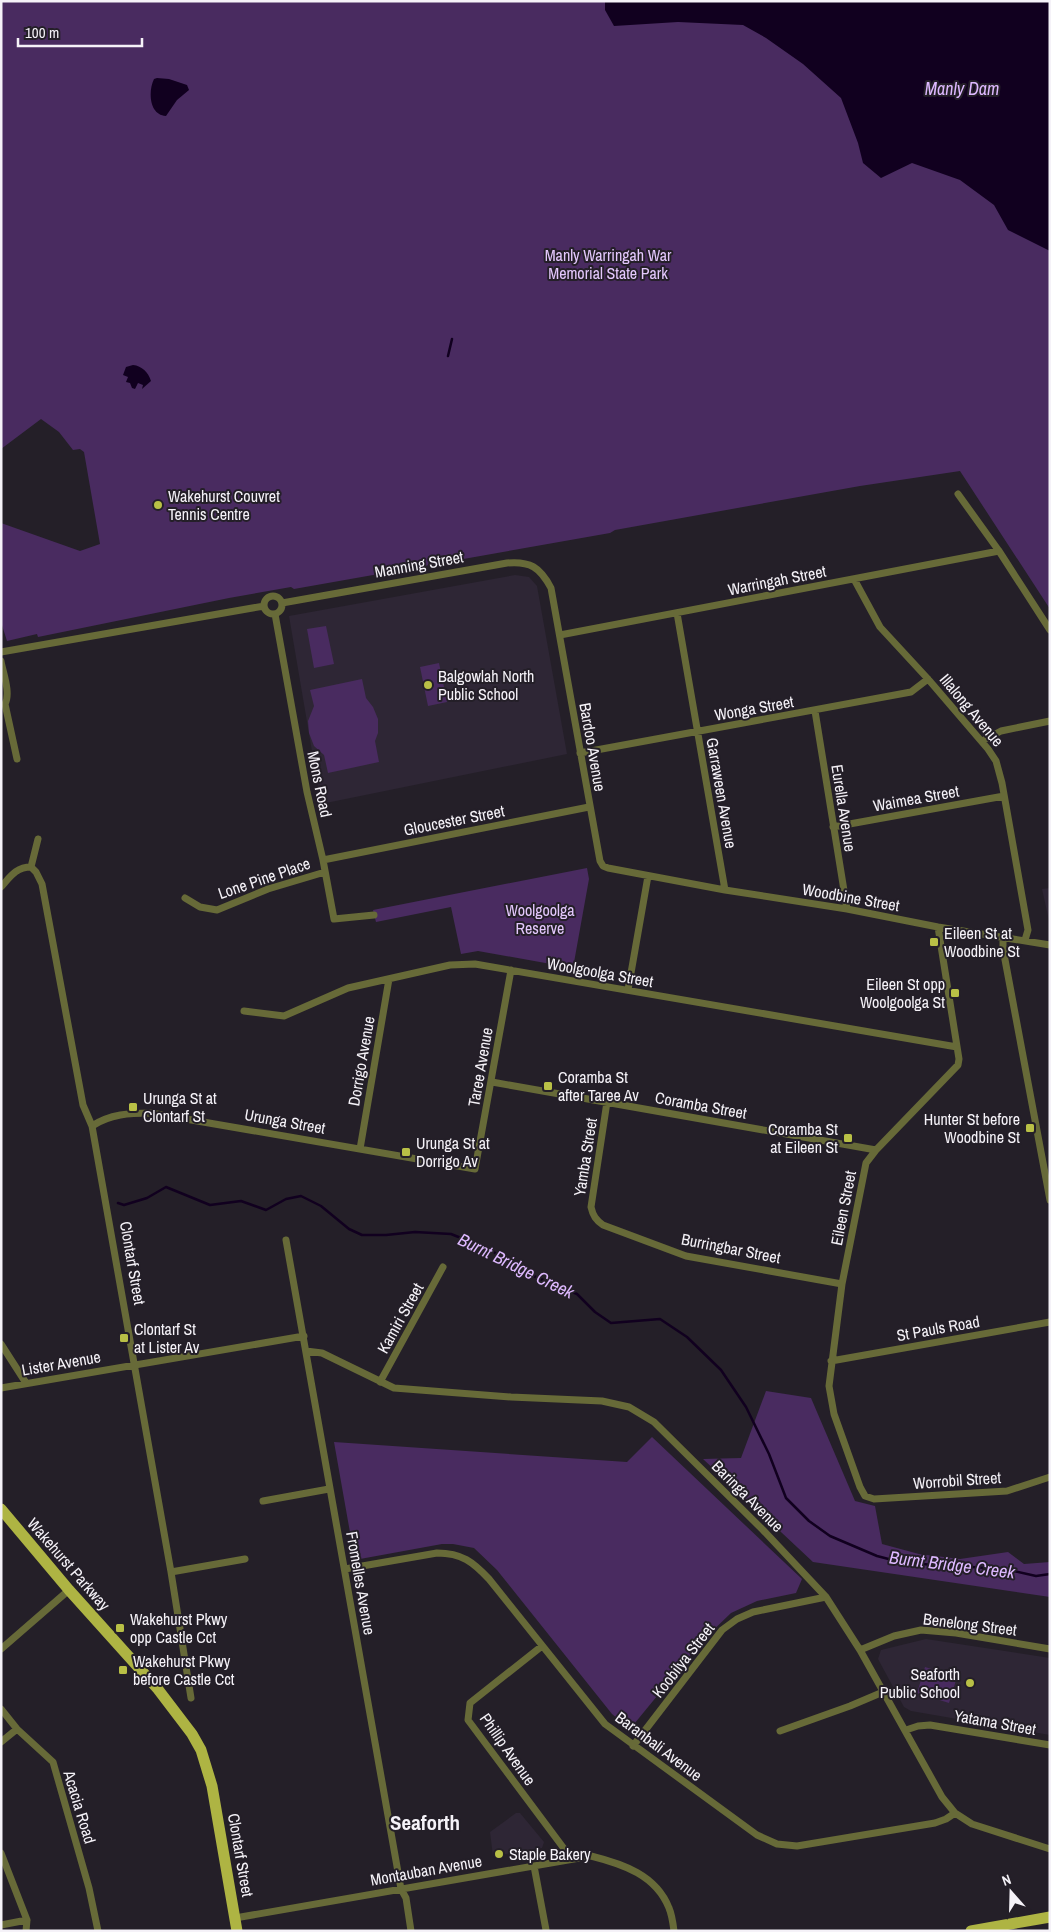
<svg xmlns="http://www.w3.org/2000/svg" width="1051" height="1932" font-family="'Archivo Narrow',sans-serif">
<style>
.built{fill:#2e2635}
.green{fill:#492b60}
.water{fill:#11001f}
.lines{fill:none;stroke-linecap:round;stroke-linejoin:round}
.stream{stroke:#11001f;stroke-width:2.5}
.street{stroke:#676a38;stroke-width:7}
.primary{stroke:#aeb443;stroke-width:11}
.poi-dot{fill:#b9c046;stroke:#241f28;stroke-width:2}
.labels{text-anchor:middle;stroke-width:4;stroke-linejoin:round;paint-order:stroke}
.park-label{font-size:16px;fill:#e4c8fd;stroke:#241f28}
.poi-label{font-size:16px;fill:#f5f2f8;stroke:#241f28;text-anchor:start}
.street-label{font-size:16px;fill:#f5f2f8;stroke:#241f28}
.water-label{font-size:18px;font-style:italic;fill:#deb9ff;stroke:#241f28}
.district-label{font-size:21px;font-weight:bold;fill:#f5f2f8;stroke:#241f28}
</style>
<rect width="100%" height="100%" fill="#241f28"/>
<!-- built -->
<path class="built" d="M515 575 529 577 537 586 567 754 321 804 289 616Z
M1050 888V925L1042 889Z
M926 1639 1050 1658V1735L911 1711 904 1707 878 1659 881 1650Z
M516 1813H520L544 1842 542 1848 493 1856 490 1832Z"/>
<!-- green -->
<path class="green" d="M1 1H1050V609L960 471 860 486 615 530 610 533 294 589 291 587 229 598 38 637 37 634 7 641 1 622V523L80 551 100 544 84 452 80 449 73 450 59 432 41 419 1 449Z
M326 626 334 664 314 668 307 629Z
M439 663 447 702 428 706 420 667Z
M362 679 366 698 373 707 378 719V733L375 741 379 762 328 773 324 755 314 746 309 733 308 721 314 706 310 690Z
M587 868 589 879 573 968 478 951 461 954 451 907 376 922 373 910Z
M766 1391 811 1398 855 1501 875 1506 882 1544 919 1554 960 1559 1008 1552 1024 1564 1050 1562V1597L813 1562 703 1459 741 1458Z
M652 1437 802 1579 796 1593 757 1601 731 1613 703 1640 630 1729 612 1714 497 1570 474 1548 453 1544H442L360 1559 354 1555 334 1442 627 1462Z
M925 1667 957 1677 949 1703 917 1693Z"/>
<!-- water -->
<path class="water" d="M605 1H1050V251L1008 230 994 205 960 180 912 163 881 178 863 163 858 143 841 98 803 64 766 38 743 25 678 22 614 26 605 10Z
M157 78 169 79 187 85 189 90 177 100 166 116C149 115 148 91 154 79Z
M133 365C142 366 148 372 151 381L142 389 143 385 138 383 135 389 132 388 130 383 126 382 128 377 123 375 126 367Z"/>
<g class="lines">
<!-- stream -->
<path class="stream" d="M448 356 452 339
M118 1203 124 1205 147 1198 166 1187 210 1205 241 1201 266 1210 286 1199 301 1196 321 1206 349 1229 362 1235H386L415 1232 451 1234 491 1250 519 1270 577 1294 595 1312 611 1323 660 1319 687 1337 721 1370 746 1407 769 1454 786 1498 809 1521 830 1536 877 1556 904 1563 1005 1569 1036 1576 1050 1574"/>
<!-- street -->
<path class="street" d="M958 494 999 551 1050 630
M854 579 880 627 928 679 988 749 996 761 1002 783 1028 930 1025 940
M264 605a9 9 0 1 1 18 0a9 9 0 1 1-18 0Z
M282 603 507 563C530 561 540 567 551 588L600 861 603 866 608 868 725 890 847 909 938 927 1050 945
M677 613 725 890
M275 614 307 792 323 860 334 919 374 915
M560 635 999 551
M1 652 264 606
M1 661C3 673 11 693 5 704L17 759
M815 711 847 909
M982 741 1001 731 1050 721
M580 753 911 692 928 679
M833 827 1004 796
M323 860 589 807
M31 867 36 872 42 884 83 1105 92 1126 171 1572 191 1698
M31 867 38 839
M1 887C10 877 16 867 31 867
M185 898 200 907 217 910 268 889 325 872
M938 927 959 1059 958 1065 876 1150 866 1163 842 1284 829 1386 834 1414 860 1487 865 1496 874 1499 1007 1491 1050 1477
M1003 938V949L1050 1200
M628 990 648 876
M244 1011 284 1016 348 988 450 965 475 964 957 1047
M492 1082 876 1150
M607 1102 591 1207C593 1216 596 1220 603 1225L686 1256 842 1284
M92 1126C110 1114 130 1113 151 1113L475 1169 511 970
M360 1149 389 979
M286 1240 401 1889 406 1898 411 1931
M1 1344 26 1383
M306 1351 322 1353 394 1388 511 1397 602 1401 629 1407 654 1422 763 1530 826 1597 860 1650 942 1797 955 1813 972 1824 1050 1849
M831 1361 1050 1322
M380 1382 443 1267
M1 1388 304 1336
M263 1501 329 1489
M345 1569 437 1553C462 1553 473 1562 489 1579L605 1724 757 1835 777 1844 797 1846 935 1823 946 1819 955 1813
M171 1572 245 1559
M542 1646 470 1703 468 1720 571 1858
M1 1649 69 1590
M860 1650 894 1636 921 1630 956 1633 1050 1649
M1 1709 17 1729 53 1762 89 1888 98 1931
M906 1730 918 1726 930 1725 1050 1745
M780 1731 850 1706 883 1692
M1 1742 17 1729
M633 1746 722 1630 737 1619 753 1612 826 1597
M1 1853 27 1920 26 1931
M534 1866 546 1930
M235 1918 591 1856C623 1864 656 1875 669 1908 672 1915 673 1923 674 1931
M1 1925 27 1920"/>
<!-- primary -->
<path class="primary" d="M1 1509 69 1590 157 1688 192 1734 201 1750 212 1786 237 1931
M971 1931 1050 1917"/>
</g>
<!-- markers -->
<g class="poi-dot">
<circle cx="158" cy="505" r="5"/>
<circle cx="428" cy="685" r="5"/>
<rect x="929" y="937" width="10" height="10" rx="2.5"/>
<rect x="950" y="988" width="10" height="10" rx="2.5"/>
<rect x="543" y="1081" width="10" height="10" rx="2.5"/>
<rect x="128" y="1102" width="10" height="10" rx="2.5"/>
<rect x="1025" y="1123" width="10" height="10" rx="2.5"/>
<rect x="843" y="1133" width="10" height="10" rx="2.5"/>
<rect x="401" y="1147" width="10" height="10" rx="2.5"/>
<rect x="119" y="1333" width="10" height="10" rx="2.5"/>
<rect x="115" y="1623" width="10" height="10" rx="2.5"/>
<rect x="118" y="1665" width="10" height="10" rx="2.5"/>
<circle cx="970" cy="1683" r="5"/>
<circle cx="499" cy="1854" r="5"/>
</g>
<g class="labels">
<!-- park labels -->
<g class="park-label">
<text x="608" y="261">Manly Warringah War<tspan x="608" dy="18">Memorial State Park</tspan></text>
<text x="540" y="916">Woolgoolga<tspan x="540" dy="18">Reserve</tspan></text>
</g>
<!-- poi labels -->
<g class="poi-label">
<text x="168" y="502">Wakehurst Couvret<tspan x="168" dy="18">Tennis Centre</tspan></text>
<text x="438" y="682">Balgowlah North<tspan x="438" dy="18">Public School</tspan></text>
<text x="944" y="939">Eileen St at<tspan x="944" dy="18">Woodbine St</tspan></text>
<text x="945" y="990" text-anchor="end">Eileen St opp<tspan x="945" dy="18">Woolgoolga St</tspan></text>
<text x="558" y="1083">Coramba St<tspan x="558" dy="18">after Taree Av</tspan></text>
<text x="143" y="1104">Urunga St at<tspan x="143" dy="18">Clontarf St</tspan></text>
<text x="1020" y="1125" text-anchor="end">Hunter St before<tspan x="1020" dy="18">Woodbine St</tspan></text>
<text x="838" y="1135" text-anchor="end">Coramba St<tspan x="838" dy="18">at Eileen St</tspan></text>
<text x="416" y="1149">Urunga St at<tspan x="416" dy="18">Dorrigo Av</tspan></text>
<text x="134" y="1335">Clontarf St<tspan x="134" dy="18">at Lister Av</tspan></text>
<text x="130" y="1625">Wakehurst Pkwy<tspan x="130" dy="18">opp Castle Cct</tspan></text>
<text x="133" y="1667">Wakehurst Pkwy<tspan x="133" dy="18">before Castle Cct</tspan></text>
<text x="960" y="1680" text-anchor="end">Seaforth<tspan x="960" dy="18">Public School</tspan></text>
<text x="509" y="1860">Staple Bakery</text>
</g>
<!-- street labels -->
<g class="street-label">
<text transform="translate(419 564) rotate(-10)" y="6">Manning Street</text>
<text transform="translate(777 580) rotate(-11)" y="6">Warringah Street</text>
<text transform="translate(754 708) rotate(-10)" y="6">Wonga Street</text>
<text transform="translate(972 710) rotate(50)" y="6">Illalong Avenue</text>
<text transform="translate(593 747) rotate(80)" y="6">Bardoo Avenue</text>
<text transform="translate(320 784) rotate(78)" y="6">Mons Road</text>
<text transform="translate(722 793) rotate(80)" y="6">Garraween Avenue</text>
<text transform="translate(916 798) rotate(-10)" y="6">Waimea Street</text>
<text transform="translate(844 808) rotate(81)" y="6">Eurella Avenue</text>
<text transform="translate(454 820) rotate(-11)" y="6">Gloucester Street</text>
<text transform="translate(264 878) rotate(-19)" y="6">Lone Pine Place</text>
<text transform="translate(851 897) rotate(10)" y="6">Woodbine Street</text>
<text transform="translate(600 972) rotate(10)" y="6">Woolgoolga Street</text>
<text transform="translate(361 1061) rotate(-80)" y="6">Dorrigo Avenue</text>
<text transform="translate(480 1067) rotate(-80)" y="6">Taree Avenue</text>
<text transform="translate(701 1105) rotate(10)" y="6">Coramba Street</text>
<text transform="translate(285 1121) rotate(10)" y="6">Urunga Street</text>
<text transform="translate(585 1157) rotate(-81)" y="6">Yamba Street</text>
<text transform="translate(843 1208) rotate(-79)" y="6">Eileen Street</text>
<text transform="translate(731 1248) rotate(11)" y="6">Burringbar Street</text>
<text transform="translate(133 1263) rotate(80)" y="6">Clontarf Street</text>
<text transform="translate(400 1318) rotate(-61)" y="6">Kamiri Street</text>
<text transform="translate(938 1328) rotate(-10)" y="6">St Pauls Road</text>
<text transform="translate(61 1363) rotate(-10)" y="6">Lister Avenue</text>
<text transform="translate(957 1480) rotate(-4)" y="6">Worrobil Street</text>
<text transform="translate(748 1496) rotate(45)" y="6">Baringa Avenue</text>
<text transform="translate(69 1564) rotate(49)" y="6">Wakehurst Parkway</text>
<text transform="translate(361 1583) rotate(80)" y="6">Fromelles Avenue</text>
<text transform="translate(970 1624) rotate(7)" y="6">Benelong Street</text>
<text transform="translate(683 1660) rotate(-52)" y="6">Koobilya Street</text>
<text transform="translate(995 1722) rotate(10)" y="6">Yatama Street</text>
<text transform="translate(659 1746) rotate(37)" y="6">Baranbali Avenue</text>
<text transform="translate(508 1749) rotate(55)" y="6">Phillip Avenue</text>
<text transform="translate(80 1807) rotate(73)" y="6">Acacia Road</text>
<text transform="translate(241 1855) rotate(80)" y="6">Clontarf Street</text>
<text transform="translate(426 1870) rotate(-10)" y="6">Montauban Avenue</text>
</g>
<!-- water labels -->
<g class="water-label">
<text x="962" y="95">Manly Dam</text>
<text transform="translate(516 1266) rotate(26)" y="6">Burnt Bridge Creek</text>
<text transform="translate(952 1565) rotate(7)" y="6">Burnt Bridge Creek</text>
</g>
<!-- district labels -->
<g class="district-label">
<text x="425" y="1830">Seaforth</text>
</g>
</g>
<!-- border -->
<rect width="1051" height="1932" fill="none" stroke="#f5f2f8" stroke-width="5"/>
<!-- north arrow -->
<g transform="translate(1011 1892) rotate(340)" stroke="#241f28" stroke-width="4" paint-order="stroke">
<path d="M0-4L9 19L0 12L-9 19Z" fill="#f5f2f8"/>
<text y="-8" font-size="14" font-weight="bold" text-anchor="middle" fill="#f5f2f8">N</text>
</g>
<!-- scale -->
<path d="M18 38v8h124v-8" fill="none" stroke="#f5f2f8" stroke-width="2.5"/>
<text x="25" y="38" font-size="15" fill="#f5f2f8" stroke="#241f28" stroke-width="4" paint-order="stroke">100 m</text>
</svg>
